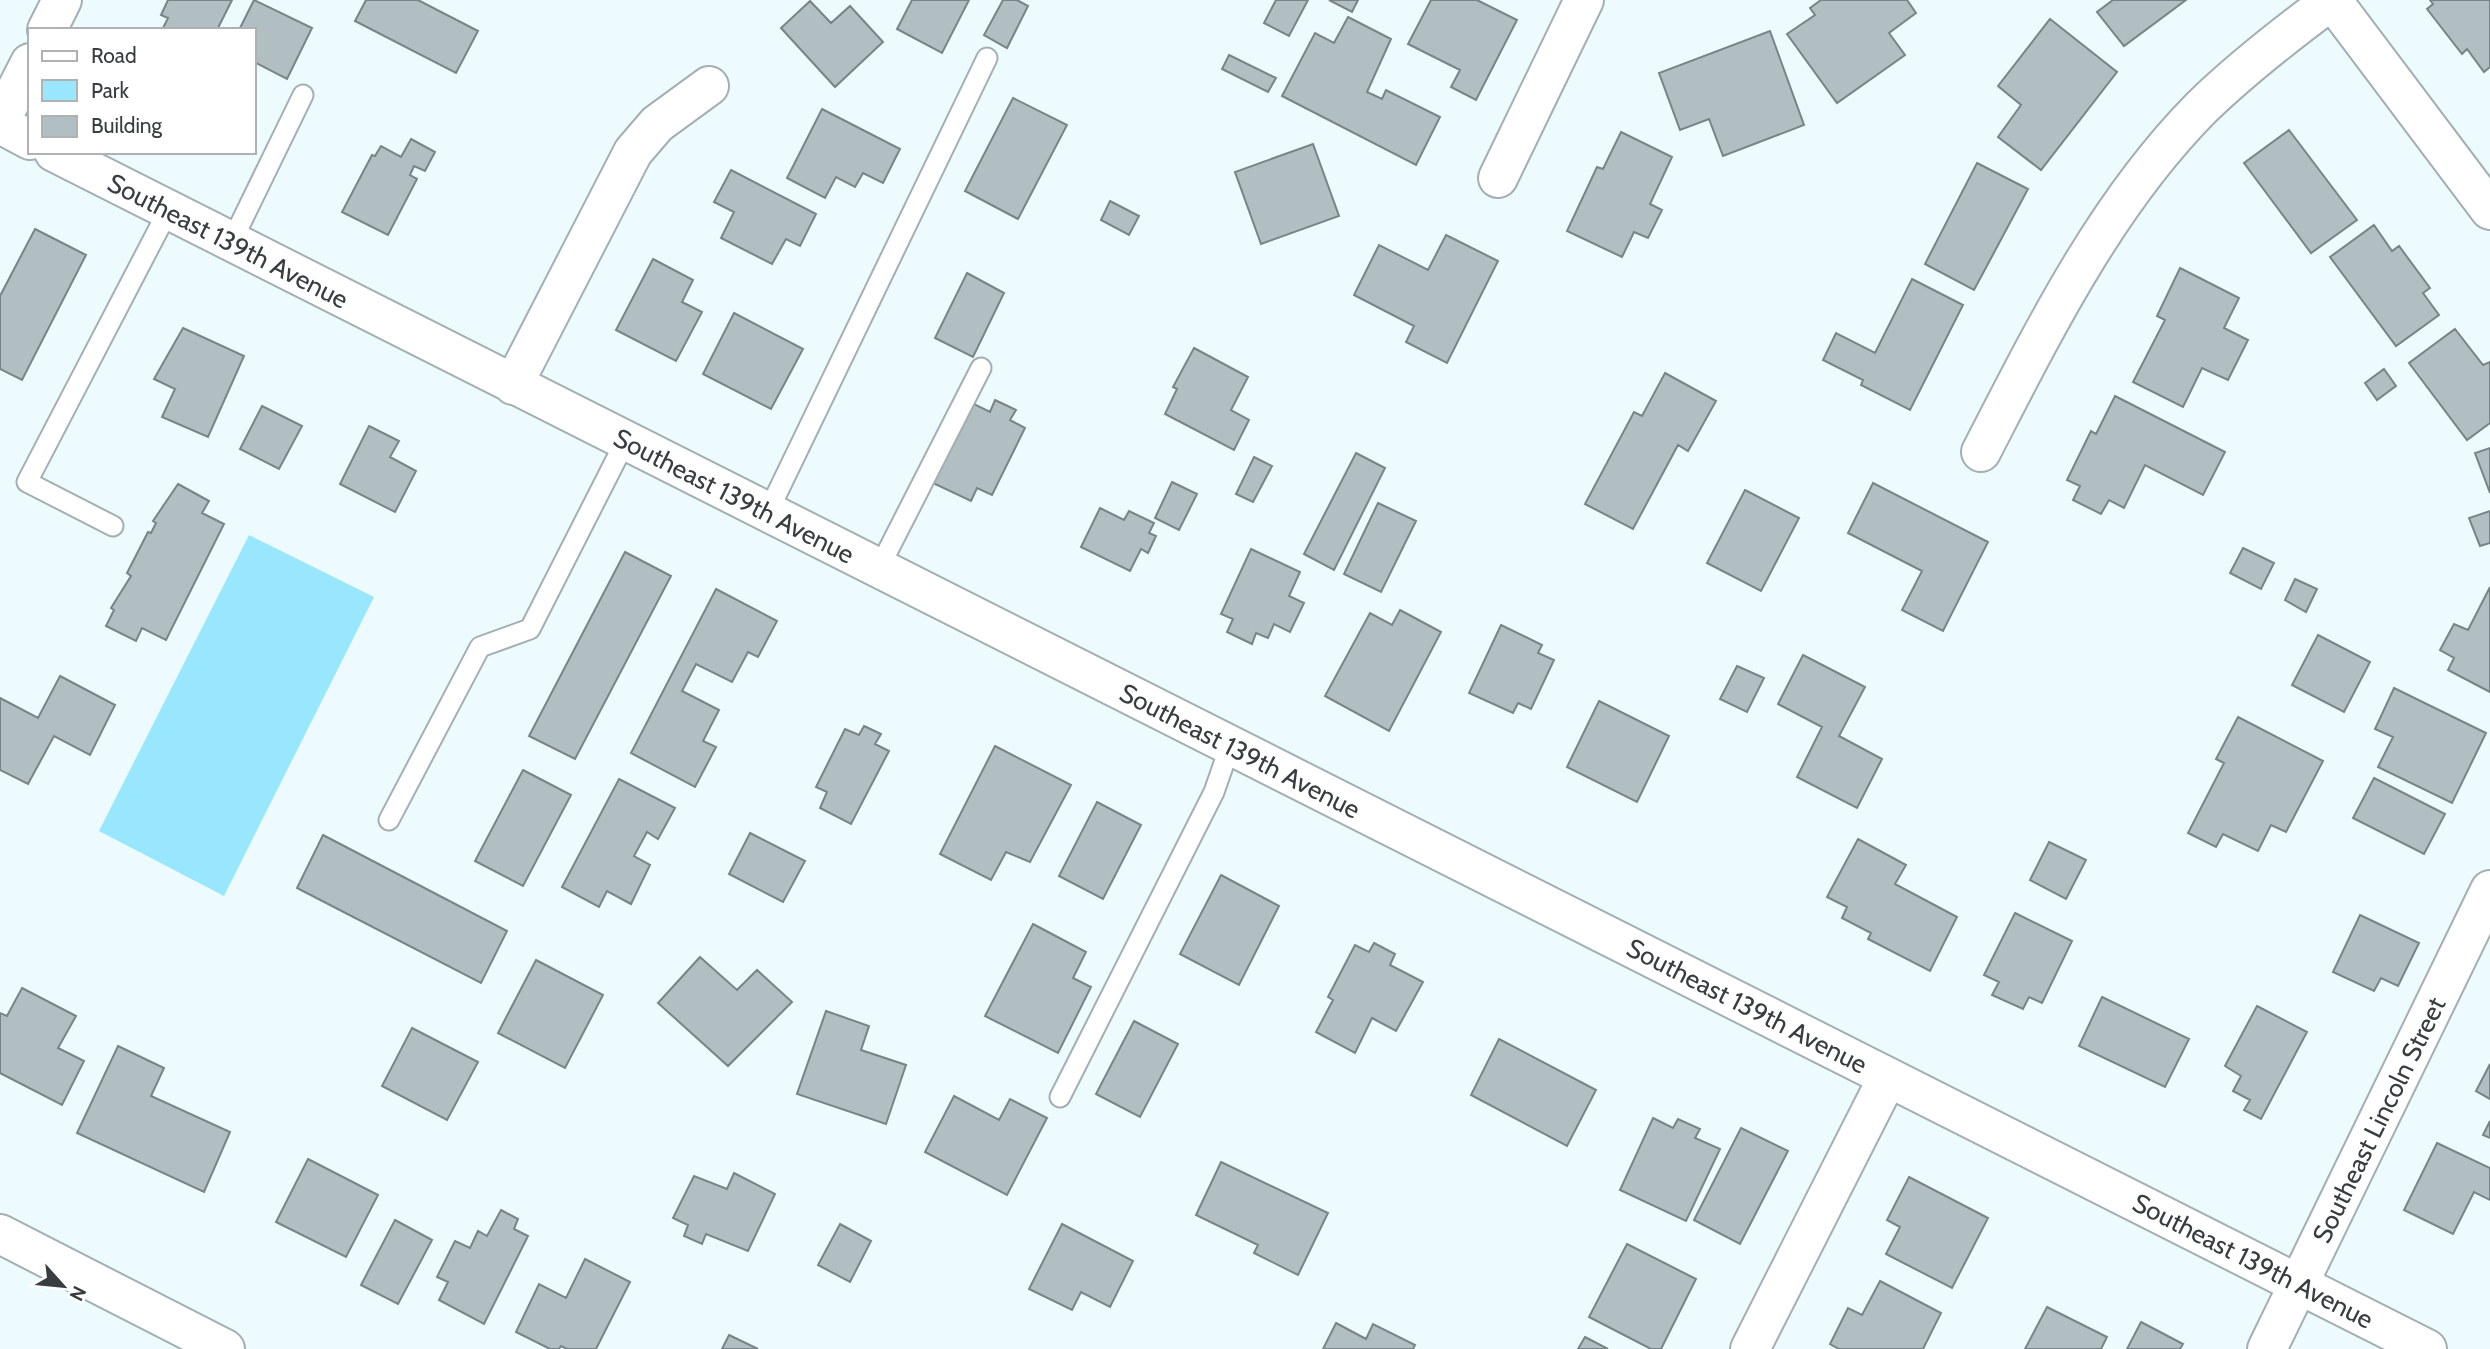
<svg xmlns="http://www.w3.org/2000/svg" width="2490" height="1349" font-family="Cabin,sans-serif">
<style>
.green{fill:#99e7fe}
.building{fill:#b1bec2;stroke:#788488;stroke-width:2}
.lines{fill:none;stroke-linecap:round;stroke-linejoin:round}
.service-casing{stroke:#a2afb3;stroke-width:23}
.minor-casing{stroke:#a2afb3;stroke-width:42}
.primary-casing{stroke:#a2afb3;stroke-width:42}
.service{stroke:#fff;stroke-width:19}
.minor{stroke:#fff;stroke-width:38}
.primary{stroke:#fff;stroke-width:38}
.labels{text-anchor:middle;stroke-width:7;stroke-linejoin:round;paint-order:stroke}
.street-label{font-size:26px;fill:#383d3f;stroke:#fff}
</style>
<rect width="100%" height="100%" fill="#edfbff"/>
<!-- green -->
<path class="green" d="M249 535 374 597 224 896 99 831Z"/>
<!-- building -->
<path class="building" d="M168 0H232L217 30H162L168 18 161 15Z
M254 0 312 28 287 79 254 62V30H239Z
M366 0H418L478 31 456 73 355 21Z
M912 0H969L942 53 897 29Z
M1003 0H1017L1028 6 1007 48 984 35Z
M1276 0H1308L1289 36 1264 23Z
M1329 0H1358L1352 12Z
M1431 0H1477L1517 20 1476 100 1451 87 1460 70 1408 44Z
M1821 0H1907L1916 13 1889 33 1905 55 1837 103 1787 34 1815 15 1810 8Z
M2113 0H2186L2124 46 2097 12Z
M2430 0H2490V67L2484 72 2467 49 2462 54 2427 9 2433 4Z
M810 1 831 23 850 6 883 42 835 87 781 28Z
M1348 17 1391 39 1367 92 1382 99 1386 90 1440 117 1416 165 1282 96 1315 33 1334 43Z
M2050 19 2117 72 2041 170 1998 137 2021 105 1998 86Z
M1770 31 1804 125 1723 156 1709 119 1680 130 1659 73Z
M1229 55 1276 78 1268 92 1222 69Z
M1013 98 1067 125 1018 219 965 191Z
M822 109 900 149 883 183 863 173 855 187 836 177 825 198 787 178Z
M2289 130 2357 220 2311 253 2244 163Z
M1621 132 1672 157 1650 204 1662 210 1648 238 1634 232 1622 257 1567 231 1597 167 1603 169Z
M411 139 435 152 425 171 414 166 410 175 417 179 388 235 342 212 372 155 375 156 381 146 401 157Z
M1313 144 1339 216 1261 244 1235 172Z
M1977 163 2028 189 1974 290 1925 264Z
M731 170 816 214 800 246 786 239 772 264 721 238 734 212 714 202Z
M1110 201 1139 216 1129 235 1101 220Z
M2374 225 2392 251 2399 246 2430 288 2423 293 2439 315 2396 346 2330 257Z
M35 229 86 255 22 380 0 369V296Z
M1446 235 1498 261 1447 363 1406 342 1414 326 1354 295 1379 245 1428 270Z
M653 259 693 280 682 302 702 312 676 361 616 330Z
M2180 268 2239 298 2224 328 2248 340 2228 380 2202 368 2183 407 2133 382 2165 320 2157 316Z
M967 273 1004 293 973 357 935 338Z
M1912 279 1963 305 1910 410 1861 385 1863 380 1823 360 1836 333 1875 353Z
M734 313 803 349 771 409 703 374Z
M183 328 244 356 208 437 162 417 175 389 154 379Z
M2455 329 2483 365 2490 362V423L2467 440 2409 363Z
M1194 348 1248 377 1231 410 1249 420 1234 450 1165 414 1177 389 1173 387Z
M2384 369 2396 386 2377 400 2365 383Z
M1665 373 1716 401 1688 451 1678 445 1633 529 1585 504 1634 412 1642 416Z
M2115 396 2225 452 2203 495 2145 465 2124 508 2109 500 2101 514 2073 500 2080 486 2067 480 2091 431 2096 434Z
M995 400 1016 410 1010 420 1025 428 992 495 977 488 971 501 933 483 972 403 990 412Z
M262 406 302 426 279 469 240 449Z
M369 426 399 441 390 457 416 471 395 512 340 484Z
M2490 448V493L2475 453Z
M1356 453 1385 468 1334 570 1304 554Z
M1254 457 1272 466 1253 502 1236 494Z
M1172 482 1197 494 1179 530 1155 518Z
M1873 483 1988 542 1943 631 1902 610 1922 571 1848 533Z
M178 484 209 501 202 513 224 524 166 640 142 628 136 641 106 626 114 610 111 608 131 576 127 573 148 532 151 533 156 523 153 521Z
M1745 490 1799 518 1761 591 1707 563Z
M1378 503 1416 521 1381 592 1344 574Z
M1100 508 1124 520 1129 511 1154 523 1149 533 1156 536 1148 553 1141 549 1130 571 1081 547Z
M2490 511V543L2480 546 2469 518Z
M2243 548 2274 563 2261 589 2230 573Z
M1251 549 1300 572 1289 596 1304 603 1290 632 1274 624 1268 638 1256 633 1252 644 1227 632 1233 619 1221 614Z
M625 552 671 576 575 759 529 736Z
M2295 579 2317 589 2306 612 2285 600Z
M2490 587V692L2448 670 2454 658 2440 650 2454 624 2468 630Z
M716 589 777 621 758 657 748 652 732 682 696 664 682 691 719 710 703 741 716 747 695 787 631 753Z
M1400 610 1441 632 1389 731 1325 696 1370 613 1392 625Z
M1501 625 1542 645 1538 653 1554 660 1531 709 1518 703 1513 713 1469 693Z
M2318 635 2370 662 2344 712 2292 685Z
M1803 655 1865 687 1839 736 1882 759 1857 808 1797 777 1822 727 1778 704Z
M1737 666 1764 678 1747 712 1720 699Z
M60 676 115 705 90 755 54 736 28 784 0 770V698L38 718Z
M2394 688 2486 733 2452 803 2378 767 2393 737 2375 729Z
M1599 701 1669 736 1637 802 1567 767Z
M2238 717 2323 761 2286 832 2271 825 2258 851 2223 834 2216 847 2188 833 2224 763 2216 759Z
M864 726 881 734 875 744 889 751 851 824 820 808 827 792 816 787 845 729 859 735Z
M995 746 1071 785 1030 862 1006 852 991 880 940 854Z
M523 770 571 795 523 886 475 861Z
M2374 778 2445 814 2424 854 2353 818Z
M619 779 675 808 658 839 647 832 634 856 650 865 631 904 607 891 599 907 562 887Z
M1097 802 1141 825 1103 899 1059 876Z
M750 833 805 861 783 902 729 874Z
M323 835 507 931 481 983 297 888Z
M1858 839 1906 865 1895 884 1957 917 1930 971 1868 939 1871 933 1842 918 1847 907 1827 897Z
M2049 842 2086 860 2066 899 2030 880Z
M1221 875 1279 906 1239 985 1180 954Z
M2015 913 2072 941 2042 1003 2029 997 2023 1009 1992 995 1999 982 1984 975Z
M2360 915 2419 943 2398 986 2381 978 2374 991 2333 972Z
M1033 924 1086 952 1073 978 1091 987 1058 1053 985 1016Z
M1374 943 1395 954 1390 965 1423 982 1396 1031 1372 1018 1355 1053 1316 1032 1333 1000 1328 997 1355 945 1369 952Z
M700 957 737 990 757 970 792 1002 728 1066 658 1003Z
M536 960 603 995 565 1068 498 1033Z
M22 988 76 1016 58 1048 84 1061 62 1105 0 1073V1013L7 1016Z
M2102 997 2189 1039 2165 1087 2079 1046Z
M2257 1006 2307 1032 2261 1119 2244 1110 2250 1100 2233 1091 2241 1076 2225 1066Z
M826 1011 869 1026 861 1050 906 1065 886 1124 797 1094Z
M1134 1021 1178 1044 1140 1117 1096 1094Z
M412 1028 478 1062 447 1120 382 1086Z
M1499 1039 1596 1090 1567 1146 1471 1095Z
M118 1046 164 1068 151 1096 230 1132 204 1192 77 1133Z
M2490 1064V1099L2476 1091Z
M954 1096 999 1120 1010 1099 1047 1118 1007 1195 925 1152Z
M1653 1118 1673 1128 1678 1119 1700 1129 1695 1138 1720 1149 1686 1221 1620 1190Z
M2490 1121V1138L2483 1135Z
M1741 1128 1788 1151 1740 1244 1694 1220Z
M2437 1143 2490 1168V1200L2474 1192 2453 1234 2404 1210Z
M308 1159 378 1195 346 1257 276 1222Z
M1221 1162 1328 1213 1298 1275 1254 1253 1258 1245 1196 1215Z
M734 1173 775 1194 748 1251 706 1234 702 1244 684 1236 688 1225 673 1218 694 1176 727 1189Z
M1909 1177 1988 1218 1952 1288 1886 1254 1900 1227 1887 1220Z
M501 1210 518 1219 514 1229 528 1236 484 1324 439 1300 448 1282 437 1277 455 1241 470 1248 478 1231 487 1236Z
M395 1220 432 1240 398 1304 361 1285Z
M840 1224 871 1241 850 1282 818 1265Z
M1062 1224 1133 1261 1110 1307 1081 1292 1072 1310 1029 1289Z
M1627 1244 1696 1279 1661 1349H1651L1589 1317Z
M585 1259 630 1282 596 1349H567L561 1346 559 1349H550L516 1332 539 1284 566 1298Z
M1880 1281 1941 1313 1923 1349H1839L1830 1344 1848 1308 1862 1315Z
M2047 1307 2107 1337 2101 1349H2025Z
M2141 1322 2183 1344 2180 1349H2127Z
M1336 1323 1366 1339 1373 1324 1415 1345 1413 1349H1323Z
M729 1335 758 1349H722Z
M1585 1337 1608 1349H1578Z"/>
<g class="lines">
<!-- service casing -->
<g class="service-casing">
<path id="service" d="M231 243 303 95
M767 514 987 58
M113 526 27 482 168 211
M878 570 981 368
M389 820 480 647 530 629 625 442
M1060 1097 1214 792 1230 746"/>
</g>
<!-- minor casing -->
<g class="minor-casing">
<path id="minor" d="M2332 0 2490 210
M0 124 30 140
M54 152 2427 1349
M1498 178 1584 0
M513 385 633 152 657 124 709 86
M1981 452C2043 332 2105 205 2201 108 2242 68 2286 34 2332 0
M0 1234 225 1349
M1750 1349 1888 1077
M2267 1349 2490 890"/>
</g>
<!-- primary casing -->
<g class="primary-casing">
<path id="primary" d="M47 30 62 0
M0 122 30 63"/>
</g>
<!-- service -->
<use href="#service" class="service"/>
<!-- minor -->
<use href="#minor" class="minor"/>
<!-- primary -->
<use href="#primary" class="primary"/>
</g>
<g class="labels">
<!-- street labels -->
<g class="street-label">
<text transform="translate(228 241) rotate(27)" y="9">Southeast 139th Avenue</text>
<text transform="translate(734 496) rotate(27)" y="9">Southeast 139th Avenue</text>
<text transform="translate(1240 751) rotate(27)" y="9">Southeast 139th Avenue</text>
<text transform="translate(1747 1006) rotate(27)" y="9">Southeast 139th Avenue</text>
<text transform="translate(2379 1120) rotate(-64)" y="9">Southeast Lincoln Street</text>
<text transform="translate(2253 1261) rotate(27)" y="9">Southeast 139th Avenue</text>
</g>
</g>
<!-- legend -->
<rect x="28" y="28" width="228" height="126" fill="#ffffff" stroke="#afb1b2" stroke-width="2"/>
<rect x="42" y="51" width="35" height="10" fill="#ffffff" stroke="#afb1b2" stroke-width="2"/>
<text x="91" y="63" font-size="21" fill="#383d3f">Road</text>
<rect x="42" y="80" width="35" height="21" fill="#99e7fe" stroke="#afb1b2" stroke-width="2"/>
<text x="91" y="98" font-size="21" fill="#383d3f">Park</text>
<rect x="42" y="116" width="35" height="21" fill="#b1bec2" stroke="#afb1b2" stroke-width="2"/>
<text x="91" y="133" font-size="21" fill="#383d3f">Building</text>
<!-- north arrow -->
<g transform="translate(63 1286) rotate(117)" stroke="#ffffff" stroke-width="5" paint-order="stroke">
<path d="M0-5L12 26L0 18L-12 26Z" fill="#383d3f"/>
<text y="-10" font-size="19" font-weight="bold" text-anchor="middle" fill="#383d3f">N</text>
</g>
</svg>
